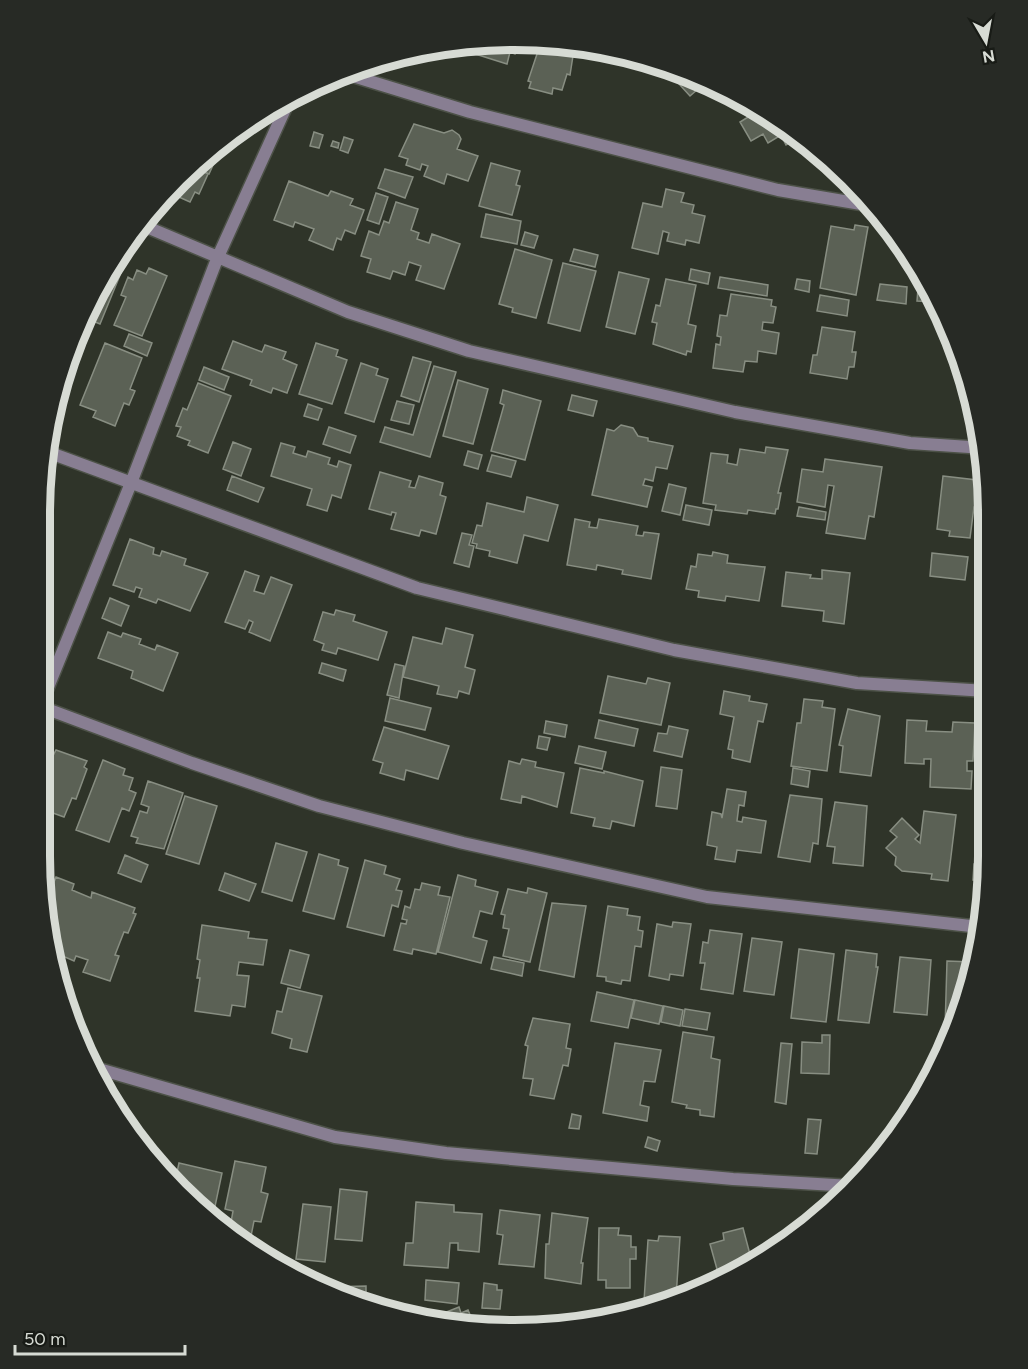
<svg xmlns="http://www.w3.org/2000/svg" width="1028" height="1369" font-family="Figtree,sans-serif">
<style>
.building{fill:#5b6155;stroke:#888e82;stroke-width:1.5}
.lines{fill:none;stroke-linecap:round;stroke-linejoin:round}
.street-casing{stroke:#4d5248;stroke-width:15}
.street{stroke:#887e92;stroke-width:12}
.rim{fill:none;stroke:#d7dbd4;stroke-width:8}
</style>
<rect width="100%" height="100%" fill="#2f3429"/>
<!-- building -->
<path class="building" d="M483 40 519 41 515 54 510 52 507 64 472 53 476 41Z
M541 42 575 43 570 75 567 74 562 90 553 88 552 94 529 88 531 82 528 81Z
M660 63 667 64 706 82 690 96Z
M761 109 799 137 786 145 781 135 768 143 763 134 751 141 740 122Z
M414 124 444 133 452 130 459 135 461 139 457 149 478 156 468 181 447 174 444 184 424 176 428 166 422 164 420 170 406 165 408 159 399 156Z
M314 132 323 135 319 148 310 146Z
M344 137 353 140 348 153 340 150Z
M333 141 339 143 338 148 331 146Z
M217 146 214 152 218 154 209 174 196 168Z
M491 163 520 171 516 185 520 186 512 215 479 206Z
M196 168 208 174 199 194 195 192 190 202 172 194Z
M385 169 413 177 405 198 378 188Z
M289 181 328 196 331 191 353 199 350 205 364 210 355 234 345 230 341 240 337 238 333 250 309 240 314 229 295 222 293 227 274 220Z
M666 189 684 193 681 202 694 205 692 213 705 216 699 243 686 240 685 245 667 241 669 233 663 231 658 254 632 248 643 203 662 207Z
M376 193 388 197 379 224 367 220Z
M396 202 418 209 411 230 419 233 417 239 429 243 432 234 460 244 444 289 416 280 421 266 409 262 405 275 393 271 390 279 367 272 371 259 361 256 369 231 379 235 384 221 389 223Z
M486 214 521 221 517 244 481 237Z
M855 225 868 227 856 295 820 288 831 226 854 230Z
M525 232 538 236 534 248 521 245Z
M515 249 552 260 536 318 512 312 513 308 499 304Z
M574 249 598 255 595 267 570 261Z
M115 259 125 263 100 324 88 319Z
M563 263 596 271 580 331 548 323Z
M914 264 936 302 917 301 919 276H913Z
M149 268 167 276 142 336 114 325 126 297 121 295 128 277 133 280 137 270 146 274Z
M691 269 710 273 708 284 689 280Z
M619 272 649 279 635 334 606 327Z
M720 277 768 285 767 296 718 288Z
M666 279 696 285 688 324 696 326 691 352 687 351 686 355 653 344 657 323 652 322 656 305 660 306Z
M797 279 810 281 809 292 795 289Z
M880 284 907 287 906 304 877 300Z
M731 294 772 300 771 306 776 307 773 323 763 322 762 330 779 333 776 354 758 351 757 362 745 361 743 372 713 368 716 344 720 345 721 337 717 336 720 315 727 316Z
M820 295 849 300 847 316 817 311Z
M822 327 855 332 852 352H856L854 367H849L847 379 810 373 813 355H817Z
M129 334 152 343 147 356 124 346Z
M79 338 85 341 73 368H70L67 375 70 377 58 403 53 402 55 391Z
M233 341 262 352 265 345 286 352 283 359 297 365 287 393 273 388 271 393 250 385 252 380 222 369Z
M105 343 142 358 130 389 135 391 129 405 124 403 115 426 93 417 96 411 80 405Z
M316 343 338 350 336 356 347 360 332 404 299 394Z
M413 357 431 362 419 402 401 396Z
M361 363 378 369 376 375 388 379 374 422 345 413Z
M961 363 969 392 959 391Z
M434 366 456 372 430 457 380 442 385 427 413 435Z
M204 367 229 377 224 390 199 380Z
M458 380 488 389 473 444 443 436Z
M198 383 231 396 208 453 188 445 190 441 177 436 181 427 176 426 183 408 187 410Z
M503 390 541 401 525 460 491 451 504 405 500 403Z
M572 395 597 401 593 416 568 410Z
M397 401 414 405 409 424 391 420Z
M308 404 322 409 318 420 304 416Z
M621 425 633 428 638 436 648 438V441L673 446 667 469 656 467 653 481 645 479 643 485 652 487 647 507 592 495 607 429 614 431Z
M329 427 356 436 350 453 323 444Z
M233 442 251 449 241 476 223 469Z
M281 443 295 447 293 453 306 457 308 451 330 458 328 464 337 467 339 461 351 465 341 498 332 495 327 511 307 505 312 489 271 476Z
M766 447 788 450 778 493H781L778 509H776L775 514 748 510 747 514 715 510 716 505 703 503 711 453 728 455 727 463 737 465 740 449 765 453Z
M468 451 482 455 478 469 464 465Z
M492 455 516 461 511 477 487 471Z
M825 459 882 467 874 517 869 516 865 539 826 533 834 486 828 485 825 507 797 502 802 469 823 472Z
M380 472 411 481 409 487 415 488 419 476 443 483 440 495 446 497 436 534 421 530 419 536 391 529 396 513 392 512 391 515 369 509Z
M232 476 264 488 258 502 227 490Z
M943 476 977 480V507H974L970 538 949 536 950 531 937 529Z
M669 484 686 488 680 515 662 511Z
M527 497 558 505 548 541 524 535 517 563 489 556 490 551 476 548 477 544 472 543 477 525 482 526 487 503 524 512Z
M686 505 712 510 709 525 683 520Z
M799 507 826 512 825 520 797 516Z
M575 519 590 522 589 527 597 528 599 519 638 526 636 535 643 536 644 532 659 534 651 579 622 574 623 570 597 565 596 570 567 565Z
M462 533 472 535 469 545 474 546 469 567 454 563Z
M983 535H985L986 558H982Z
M130 539 154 548 153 554 160 556 162 551 186 559 184 565 208 573 190 611 158 599 156 603 139 597 142 589 136 587 134 592 113 585Z
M713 552 728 555 727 563 765 567 759 601 726 596 725 601 698 597 699 591 686 589 691 566 696 567 698 554 712 556Z
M932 553 968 557 965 580 930 576Z
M979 563H986V590L978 589Z
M822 570 850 573 844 624 823 621 824 611 782 606 786 572 811 575 810 578 822 579Z
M245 571 259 576 254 591 264 594 271 577 292 585 270 641 249 632 253 622 249 620 245 629 225 622Z
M110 598 129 606 121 626 102 618Z
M336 610 355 615 353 621 387 632 378 660 338 648 336 654 322 650 324 644 314 640 323 612 334 615Z
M446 628 473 635 465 667 475 670 469 694 459 691 457 698 437 694 439 686 403 677 413 637 442 644Z
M108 632 121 637 123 633 141 639 139 644 155 650 157 645 178 653 163 691 131 678 133 671 98 658Z
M322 663 346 670 343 681 319 673Z
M395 664 404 666 399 698 387 695Z
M608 676 646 684 648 678 670 683 661 725 600 713Z
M724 691 750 696 749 701 767 704 763 722 758 721 750 762 732 758 733 750 728 749 734 717 720 714Z
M390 698 431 708 425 730 385 721Z
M804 699 823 701 822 707 835 709 827 771 791 766 797 723H801Z
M848 709 880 716 871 776 840 772 843 746 839 745Z
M599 720 638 729 634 746 595 738Z
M907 720 927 721 926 731 952 732 953 722 975 723 973 761H967V771H972L971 789 930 787 931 759H924V764L905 763Z
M546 721 567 725 565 737 544 733Z
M669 726 688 730 682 757 654 751 658 733 667 734Z
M384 727 449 746 438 779 406 770 404 780 380 773 383 763 373 760Z
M539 736 550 738 547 750 537 748Z
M579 746 606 752 602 769 575 763Z
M56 750 87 761 84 767 87 769 76 799 72 798 64 817 39 808V795L45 779 42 777Z
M522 759 536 762 535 767 564 773 557 807 522 796 521 803 501 799 509 761 520 764Z
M103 760 125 769 123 775 133 778 129 790 136 793 129 811 122 808 109 842 76 830Z
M661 767 682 770 677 809 656 806Z
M580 768 604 773V771L643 781 634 826 612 821 610 829 593 826 595 818 571 813Z
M793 768 810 771 808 787 791 784Z
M148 781 183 793 164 849 136 843 138 838 131 836 140 811 147 813 149 807 141 804Z
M727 789 746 792 744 806 739 805 737 821 742 822 743 817 766 821 761 853 737 850 735 862 715 859 717 847 707 845 712 812 721 814 722 818Z
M790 795 822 799 818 844 813 843 810 862 778 857Z
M185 796 217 806 199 864 166 854Z
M835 802 867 806 863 866 833 863 835 847 827 846Z
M983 802H987L988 832 981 831Z
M924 811 956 815 948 881 931 879 932 874 902 871 895 865 896 857 886 848 897 837 890 831 902 818 919 835 915 839 920 843Z
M276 843 307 852 292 901 262 892Z
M319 854 339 860 338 865 348 868 334 919 303 911Z
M125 855 148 865 141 882 118 873Z
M365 860 386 866 384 874 400 879 396 890 402 891 398 907 392 905 384 936 347 927Z
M974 864 988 865V881L973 880Z
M225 873 256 884 249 901 219 890Z
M458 875 476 880 475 886 498 892 492 914 480 911 473 937 487 941 481 963 438 952Z
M56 877 74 884 72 890 91 898 92 892 135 908 133 913 136 914 128 933 124 932 115 955 119 956 110 981 83 972 88 960 76 956 74 961 58 954 61 948 51 944 43 885 45 879 54 882Z
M983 882 988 883 986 896H982Z
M422 883 440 887 438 895 450 897 436 954 413 949 412 954 394 950 401 923 406 924 407 920 402 919 405 906 410 908 415 889 420 890Z
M528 888 547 893 530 962 503 956 509 929 503 928 505 915 501 914 508 889 527 893Z
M552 903 586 906 574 977 539 970Z
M608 906 628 909 627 915 640 917 638 930 643 931 641 947 635 946 630 981 622 980 621 984 606 981V977L597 976Z
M673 922 691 924 683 976 670 974 669 980 649 976 657 924 672 927Z
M202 925 249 932 248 938 267 940 263 965 239 962 237 975 249 976 245 1007 232 1005 230 1016 195 1011 200 978H197L200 960 197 959Z
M710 930 742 934 733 994 701 989 705 963H700L703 942 708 943Z
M752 938 782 942 774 995 744 991Z
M799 949 834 954 826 1022 791 1018Z
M290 950 309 955 300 988 281 983Z
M846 950 877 954 876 967H878L869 1023 838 1020Z
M494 957 524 963 522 976 491 969Z
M900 957 931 960 927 1015 894 1012Z
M947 961 973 962 964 1007 954 1030 945 1029Z
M288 988 322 996 307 1052 290 1048 292 1039 272 1033 277 1011 282 1012Z
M597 992 634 1000 628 1028 591 1021Z
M635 1000 663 1006 659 1024 631 1018Z
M664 1006 683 1010 680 1026 661 1022Z
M685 1009 710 1013 707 1030 682 1026Z
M533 1018 570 1024 566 1048 571 1049 568 1066 563 1065 554 1099 530 1095 533 1079 523 1078 528 1046 525 1045Z
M683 1032 714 1037 711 1058 720 1060 714 1117 700 1115V1110L686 1108 687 1105 672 1102Z
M822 1035H830L829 1074 801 1073 802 1042 822 1043Z
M615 1043 661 1050 655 1082 644 1081 640 1105 649 1107 647 1121 603 1113Z
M781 1043 792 1044 786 1104 775 1102Z
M572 1114 581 1116 579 1129 569 1128Z
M808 1119 821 1120 817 1154 805 1153Z
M648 1137 660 1141 657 1151 645 1147Z
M235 1161 266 1167 261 1192 268 1194 261 1222 254 1221 250 1241 230 1228 233 1211 225 1209Z
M179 1163 222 1173 213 1216 174 1186Z
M340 1189 367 1192 362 1241 335 1239Z
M416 1202 454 1205V1212L482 1214 479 1252 458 1250V1243H450L448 1268 404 1265 406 1243H413Z
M303 1204 331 1207 325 1262 296 1259Z
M500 1210 540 1215 534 1267 499 1264 503 1235 497 1234Z
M552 1213 588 1218 581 1263H583L581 1284 545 1278 546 1244H549Z
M599 1228H619L618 1235 631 1236V1247H636V1259H630V1288H606V1280H598Z
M743 1228 752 1262 720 1280 710 1244 724 1240 723 1233Z
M659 1236 680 1237 676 1298 660 1302 644 1301 648 1240 658 1241Z
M426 1280 459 1283 457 1304 425 1300Z
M484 1283 497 1285V1290H502L500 1309 482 1308Z
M366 1286V1302L327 1289V1287Z
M459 1307 461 1313 468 1310 474 1324 447 1323 444 1313Z
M612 1312V1313L593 1318 592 1315Z"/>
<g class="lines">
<!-- street casing -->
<g class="street-casing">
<path id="street" d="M343 73 470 112 778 190 873 206
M142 225 348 312 469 351 735 412 910 443 984 448
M45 451 417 588 674 650 857 683 987 691
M39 706 192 763 319 806 463 843 707 897 980 927
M40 707 131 483 217 259 291 96
M92 1067 335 1137 446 1153 733 1179 852 1186"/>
</g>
<!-- street -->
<use href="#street" class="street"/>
</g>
<!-- crop -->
<path d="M0 0H1028V1369H0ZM514 50H514A464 464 0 0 1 978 514V856A464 464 0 0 1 514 1320H514A464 464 0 0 1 50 856V514A464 464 0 0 1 514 50Z" fill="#272a25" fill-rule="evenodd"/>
<path class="rim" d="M514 50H514A464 464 0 0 1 978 514V856A464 464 0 0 1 514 1320H514A464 464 0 0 1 50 856V514A464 464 0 0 1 514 50Z"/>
<!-- north arrow -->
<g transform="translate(986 42) rotate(170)" stroke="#181b16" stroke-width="4.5" paint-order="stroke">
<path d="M0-4.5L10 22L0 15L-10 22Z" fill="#d7dbd4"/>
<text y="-9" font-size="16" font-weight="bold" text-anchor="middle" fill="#d7dbd4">N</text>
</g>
<!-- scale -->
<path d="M15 1345v9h170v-9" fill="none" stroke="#d7dbd4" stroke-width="3"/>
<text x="24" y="1345" font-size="18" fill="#d7dbd4" stroke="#181b16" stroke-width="4.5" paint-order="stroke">50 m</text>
</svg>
